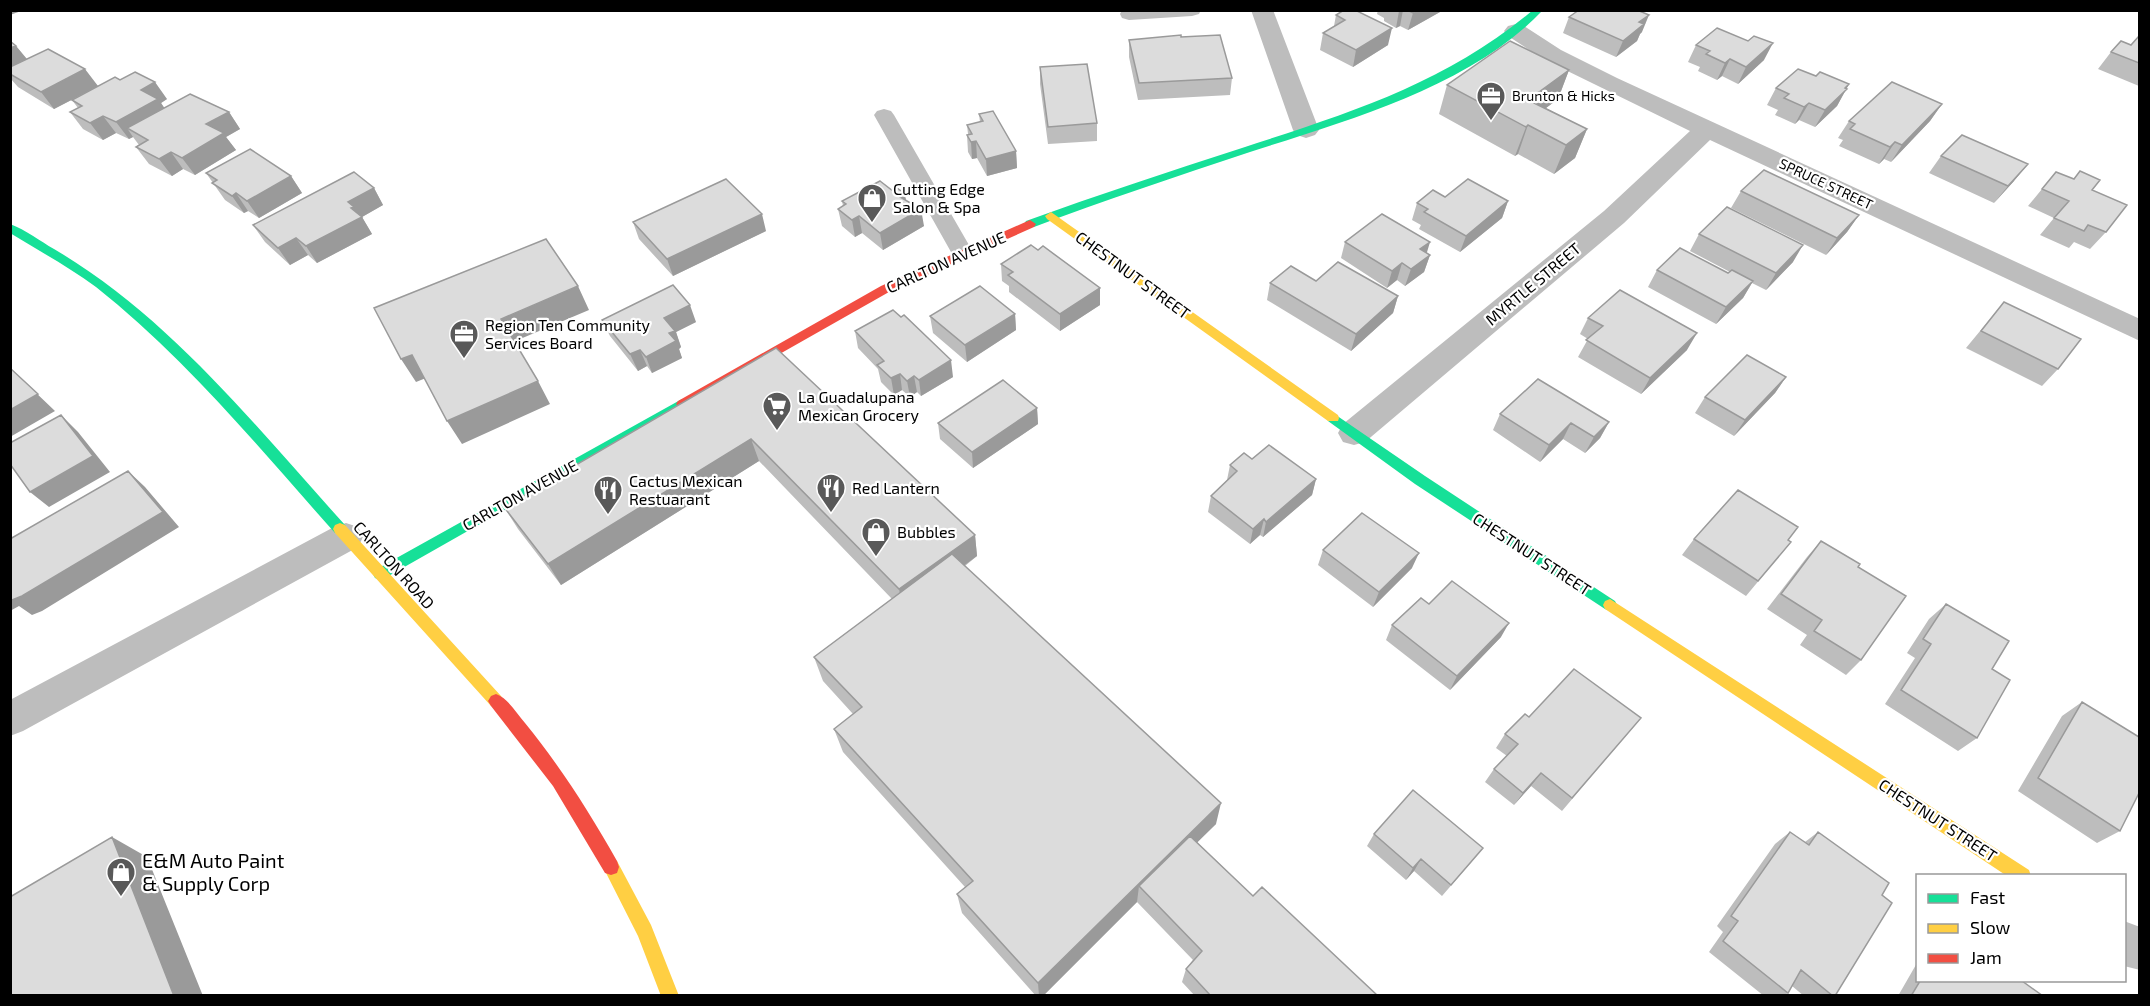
<svg xmlns="http://www.w3.org/2000/svg" width="2150" height="1006" font-family="'Exo 2',sans-serif">
<style>
.lines{fill:none;stroke-linecap:round;stroke-linejoin:round}
.lane{fill:#bdbdbd;fill-rule:evenodd}
.street{fill:#bdbdbd;fill-rule:evenodd}
.fast{fill:#16e098;fill-rule:evenodd}
.slow{fill:#ffcf43;fill-rule:evenodd}
.jam{fill:#f24e42;fill-rule:evenodd}
.wall{fill:#bdbdbd}
.shaded-wall{fill:#9a9a9a}
.building{fill:#dcdcdc;stroke:#9a9a9a;stroke-width:1.5}
.labels{text-anchor:middle;stroke-width:4.5;stroke-linejoin:round;paint-order:stroke}
.far-poi-label{font-size:14px;fill:#000;stroke:#fff;text-anchor:start}
.far-street-label{font-size:14px;fill:#000;stroke:#fff}
.poi-label{font-size:16px;fill:#000;stroke:#fff;text-anchor:start}
.street-label{font-size:16px;fill:#000;stroke:#fff}
.near-poi-label{font-size:20px;fill:#000;stroke:#fff;text-anchor:start}
</style>
<rect width="100%" height="100%" fill="#fff"/>
<g class="lines">
<!-- lane -->
<path class="lane" d="M1122 10H1201L1199 14 1192 16 1129 20 1122 18 1120 14Z
M884 109 891 111 894 115 973 252 970 257 962 260 954 257 951 252 874 115 877 111Z"/>
<!-- street -->
<path class="street" d="M1251 10H1273L1319 130 1315 135 1306 138 1297 135 1293 130Z
M1516 24 1524 26 1561 50 1617 78 2140 319V341L1710 140 1624 223 1365 442 1354 445 1343 442 1338 433 1343 424 1604 211 1690 131 1545 60 1508 36 1504 31 1508 26Z
M346 523 358 527 363 537 358 547 23 731 10 736V700L334 527Z
M2124 921 2140 927V970L2124 966Z"/>
<!-- fast -->
<path class="fast" d="M1533 10H1543C1470 87 1348 120 1250 152 1178 176 1105 200 1034 227H1026L1024 224 1026 221C1098 195 1170 171 1242 148 1349 113 1445 84 1533 10Z
M10 224C26 230 40 241 54 249 170 317 256 427 345 525L347 529 345 533H335C259 448 186 358 96 287 69 267 39 251 10 233Z
M682 399 688 404 686 407 385 578 380 580 375 578 373 574 375 570Z
M1333 413 1425 476 1615 601 1617 605 1615 609 1610 611 1605 609 1415 484 1328 421 1327 418Z"/>
<!-- slow -->
<path class="slow" d="M1051 212 1338 415 1339 418 1338 421H1328L1047 219 1045 216Z
M340 523 345 525 501 696 504 701 501 706 496 708 491 706 335 533 333 529 335 525Z
M1610 599 2029 870 2031 876H2007L1605 609 1603 605 1605 601Z
M611 859 617 861 651 925 679 996H661L638 936 603 867 605 861Z"/>
<!-- jam -->
<path class="jam" d="M1030 220 1036 224 1034 227 889 292 686 407 682 409 676 404 678 401 881 286Z
M496 694C508 698 517 714 525 723 560 766 590 813 617 861L619 867 617 873 611 875 605 873 553 786 491 706 488 701 491 696Z"/>
</g>
<!-- wall -->
<path class="wall" d="M1344 10 1388 45 1353 67 1320 50 1323 33 1334 26 1336 15Z
M1378 10H1441L1440 12 1408 30 1400 26 1396 28 1384 21V18L1377 14Z
M1569 17 1642 32 1640 34 1637 41 1616 57 1563 33Z
M2139 36V86L2098 69 2111 52 2131 45Z
M1129 40 1232 78 1230 95 1138 100 1129 57Z
M10 41 16 46 27 59 98 86 167 99 161 103 164 108 229 112 240 129 226 137 236 150 195 175 183 169 172 176 149 164 136 147 139 145 133 137 129 139 116 133 103 140 83 129 70 112 78 108 72 100 97 87 54 109 18 87 10 78Z
M1696 45 1764 60 1738 84 1722 76 1717 80 1698 71 1700 67 1688 62Z
M1040 67 1097 123V141L1048 144 1040 84Z
M1569 70 1558 99 1546 108 1587 129 1575 158 1554 174 1518 154 1515 156 1439 114 1447 85Z
M1816 76 1849 84 1837 106 1815 127 1799 120 1795 124 1775 115 1778 110 1767 105 1776 88Z
M1942 104 1930 121 1891 162 1884 159 1879 164 1839 146 1843 140 1838 138 1849 121Z
M979 114 1016 151 1017 168 987 176 977 158 972 159 968 152 967 135 968 134 967 125 980 122Z
M1941 156 2014 181 1994 203 1929 173Z
M206 173 291 176 302 193 259 218 248 211 244 213 225 200Z
M374 188 383 205 362 217 372 234 317 263 308 255 290 265 265 242 253 225Z
M2042 189 2092 190 2106 232 2090 249 2074 242 2069 248 2040 235 2054 218 2028 206Z
M893 191 905 194 906 200 924 226 883 250 862 233 855 237 842 226 838 209 843 206 842 201Z
M1741 191 1859 215 1847 232 1826 255 1731 208Z
M1445 197 1508 201 1502 218 1460 252 1419 229 1421 225 1412 220 1417 203Z
M633 222 766 231 673 276 639 239Z
M1699 234 1793 262 1766 290 1752 283 1743 298 1716 324 1648 287 1657 270 1728 273 1730 272 1690 251Z
M1345 242 1426 253 1430 255 1424 272 1405 286 1397 280 1387 288 1341 258Z
M1001 264 1100 305 1060 331 1009 292V286L1002 281Z
M1316 281 1398 296 1393 313 1351 351 1267 300 1270 283Z
M2004 302 2058 369 2042 386 1966 348Z
M1015 314 1016 330 967 362 933 333 930 316Z
M1588 318 1687 350 1641 394 1578 357 1588 339 1580 334Z
M602 320 696 322 676 332 681 347 679 349 682 358 652 373 647 366 638 371 610 336Z
M855 331 953 377 921 396 917 392 910 397 902 390 894 395 881 382 878 369 858 348Z
M776 348 975 535 977 556 965 566 1216 824 1197 842 1253 896 1378 996H1195L1182 982 1186 969 1193 960 1137 902 1043 996H1036L962 913 957 894 965 887 843 752 834 729 853 714 823 681 814 657 892 599 759 461 561 585 518 529 504 507Z
M1786 377 1775 393 1734 436 1695 413 1705 397Z
M1037 408 1038 424 973 468 940 439 938 423Z
M1500 414 1609 422 1600 438 1585 453 1563 439 1540 462 1493 430Z
M1252 459 1316 479 1312 495 1263 537 1260 535 1250 544 1208 512 1211 496 1227 480 1230 465Z
M1694 539 1788 540 1791 542 1746 596 1682 555Z
M1821 541 1858 567 1861 660 1846 675 1800 645 1807 635 1767 609 1807 557Z
M1323 550 1412 568 1373 607 1318 565Z
M1429 604 1501 637 1450 690 1386 640 1392 625Z
M1946 604 1992 669 1977 738 1958 751 1885 704 1915 658 1907 653 1929 619Z
M2082 702 2120 831 2097 843 2018 791 2062 716Z
M1529 717 1641 718 1562 811 1531 786 1514 805 1485 782 1494 769 1507 756 1496 748 1505 734Z
M1790 832 1805 842 1818 832 1882 895 1835 996H1804L1792 986 1788 993 1783 996H1764L1709 952 1723 932 1717 926 1775 844Z
M1374 834 1474 859 1442 896 1414 871 1406 880 1367 846Z
M1917 963V981H2022L2043 996H1898Z"/>
<!-- shaded-wall -->
<path class="shaded-wall" d="M10 10H24L10 15Z
M1401 10H1403L1400 26 1396 28 1399 11Z
M1418 10H1441L1440 12 1408 30 1413 13Z
M1649 15 1642 32 1640 34 1637 41 1616 57 1623 41 1639 22Z
M1392 28 1388 45 1353 67 1356 50Z
M1773 43 1764 60 1738 84 1746 67Z
M16 46 30 63 10 71V48Z
M1730 59 1722 76 1717 80 1725 63Z
M85 69 98 86 54 109 41 92Z
M1569 70 1558 99 1522 126 1528 100Z
M155 82 167 99 161 103 170 116 127 128 133 137 129 139 116 122 141 90Z
M1849 84 1837 106 1815 127 1825 110Z
M1809 103 1799 120 1795 124 1804 107Z
M1942 104 1930 121 1891 162 1902 145Z
M229 112 240 129 226 137 236 150 195 175 182 158 206 124Z
M103 116 116 133 103 140 90 123Z
M1528 125 1518 154 1515 156 1526 127Z
M1587 129 1575 158 1554 174 1566 145Z
M976 141 977 158 972 159 971 142Z
M1895 142 1884 159 1879 164 1890 147Z
M1016 151 1017 168 987 176 986 159Z
M171 152 183 169 172 176 159 159Z
M2028 164 2014 181 1994 203 2008 186Z
M291 176 302 193 259 218 247 201Z
M374 188 383 205 362 217 372 234 317 263 306 246 348 202Z
M236 193 248 211 244 213 232 196Z
M905 194 907 211 900 197Z
M1508 201 1502 218 1460 252 1466 236Z
M921 209 924 226 883 250 880 233Z
M762 214 766 231 673 276 667 259Z
M1859 215 1847 232 1826 255 1837 238Z
M859 216 862 233 855 237 852 220Z
M296 238 308 255 290 265 278 248Z
M1430 242 1425 259 1430 255 1424 272 1405 286 1411 269 1420 249Z
M1803 245 1793 262 1766 290 1776 273Z
M1402 263 1397 280 1387 288 1392 271Z
M1753 281 1743 298 1716 324 1726 307Z
M578 286 589 310 513 342 501 319Z
M1100 288V305L1060 331V314Z
M1398 296 1393 313 1351 351 1356 334Z
M690 305 696 322 676 332 681 347 679 349 682 358 652 373 646 357 664 318Z
M1015 314 1016 330 967 362 965 345Z
M1697 333 1687 350 1641 394 1650 378Z
M640 350 647 366 638 371 630 354Z
M412 355 426 378 416 382 401 359Z
M951 360 953 377 921 396 919 380Z
M10 368 55 411 10 437Z
M900 374 902 390 894 395 891 378Z
M914 376 917 392 910 397 907 381Z
M1786 377 1775 393 1734 436 1745 420Z
M538 381 550 404 462 444 447 421Z
M1037 408 1038 424 973 468 972 452Z
M61 415 78 432 110 472 49 507 30 492Z
M1609 422 1600 438 1585 453 1594 437Z
M1571 423 1563 439 1540 462 1549 445Z
M751 439 759 461 561 585 548 564Z
M128 471 145 487 179 527 42 611 32 615 19 606 10 611V594Z
M1316 479 1312 495 1263 537 1266 522Z
M1264 519 1260 535 1250 544 1253 529Z
M975 535 977 556 903 610 899 589Z
M1419 553 1412 568 1373 607 1379 592Z
M1509 623 1501 637 1450 690 1457 676Z
M1541 773 1531 786 1514 805 1523 793Z
M1221 803 1216 824 1146 893 1139 886 1137 902 1043 996H1039L1038 983Z
M112 837 147 857 203 996H174Z
M1421 859 1414 871 1406 880 1413 868Z"/>
<!-- building -->
<path class="building" d="M1344 10H1355L1392 28 1356 50 1323 33 1345 20 1336 15Z
M1407 10H1418L1413 13Z
M1579 10H1637L1649 15 1639 22 1644 24 1623 41 1569 17Z
M1717 28 1748 41 1754 36 1773 43 1746 67 1730 59 1725 63 1706 54 1710 51 1696 45Z
M1181 35V37L1220 35 1232 78 1139 83 1129 40Z
M2139 36V63L2111 52 2121 41 2131 45Z
M10 41 16 46 10 48Z
M1510 41 1569 70 1528 100 1587 129 1566 145 1528 125 1526 127 1447 85Z
M48 49 85 69 41 92 10 74V67Z
M1087 64 1097 123 1048 127 1040 67Z
M1798 69 1816 76 1820 72 1849 84 1845 88 1847 89 1825 110 1809 103 1804 107 1784 98 1789 94 1776 88Z
M135 72 155 82 141 90 158 99 116 122 103 116 90 123 70 112 82 106 72 100 115 77 120 80Z
M1892 82 1942 104 1902 145 1895 142 1890 147 1850 129 1855 124 1849 121Z
M190 94 229 112 206 124 224 133 182 158 171 152 159 159 136 147 148 140 127 128Z
M993 111 1016 151 986 159 976 141 971 142 967 135 972 134 967 125 983 121 979 114Z
M1962 135 2028 164 2008 186 1941 156Z
M250 149 291 176 247 201 236 193 232 196 212 183 217 180 206 173Z
M1764 170 1859 215 1837 238 1741 191Z
M2080 171 2100 180 2092 190 2127 205 2106 232 2088 225 2084 231 2054 218 2069 201 2042 189 2056 172 2074 179Z
M354 172 374 188 348 202 354 207 351 208 362 217 306 246 296 238 278 248 253 225Z
M726 179 762 214 667 259 633 222Z
M1468 179 1508 201 1466 236 1424 212 1428 209 1417 203 1433 190 1445 197Z
M880 181 893 191 897 188 905 194 900 197 921 209 880 233 859 216 852 220 838 209 846 204 842 201Z
M1727 207 1803 245 1776 273 1699 234Z
M1382 214 1430 242 1420 249 1430 255 1411 269 1402 263 1392 271 1345 242Z
M546 239 578 286 501 319 538 381 447 421 412 355 401 359 374 308Z
M1031 245 1038 250 1043 246 1100 288 1060 314 1008 275 1013 272 1001 264Z
M1680 248 1728 273 1732 270 1753 281 1726 307 1657 270Z
M1338 262 1398 296 1356 334 1270 283 1291 266 1316 281Z
M673 285 690 305 664 318 675 331 669 333 676 341 646 357 640 350 630 354 602 320Z
M980 286 1015 314 965 345 930 316Z
M1620 290 1697 333 1650 378 1586 340 1603 326 1588 318Z
M2004 302 2081 339 2058 369 1981 331Z
M893 310 901 317 904 315 951 360 919 380 914 376 907 381 900 374 891 378 877 365 884 361 855 331Z
M776 348 975 535 899 589 751 439 548 564 504 507Z
M1747 355 1786 377 1745 420 1705 397Z
M10 368 38 394 10 410Z
M1538 379 1609 422 1594 437 1571 423 1549 445 1500 414Z
M1003 380 1037 408 972 452 938 423Z
M61 415 93 456 30 492 10 464V443Z
M1269 445 1316 479 1266 522 1264 519 1253 529 1211 496 1237 471 1230 465 1244 453 1252 459Z
M128 471 163 512 22 596 12 600 10 598V539Z
M1738 490 1798 527 1788 540 1791 542 1758 581 1694 539Z
M1362 513 1419 553 1379 592 1323 550Z
M1821 541 1860 564 1858 567 1906 596 1861 660 1814 631 1822 620 1781 594Z
M952 554 1221 803 1038 983 957 894 973 881 834 729 862 707 814 657Z
M1452 581 1509 623 1457 676 1392 625 1421 598 1429 604Z
M1946 604 2009 641 1992 669 2010 680 1977 738 1901 690 1931 644 1923 639Z
M1574 669 1641 718 1572 798 1541 773 1523 793 1494 769 1518 744 1505 734 1525 714 1529 717Z
M2082 702 2139 737V793L2120 831 2038 778Z
M1413 790 1483 848 1451 885 1421 859 1413 868 1374 834Z
M1790 832 1809 845 1818 832 1889 883 1882 895 1892 903 1835 996H1833L1801 970 1788 993 1723 941 1738 921 1731 916Z
M1190 836 1253 896 1262 887 1378 996H1211L1186 969 1202 951 1139 886Z
M112 837 174 996H10V897Z
M1920 981H2022L2043 996H1911Z"/>
<!-- icons -->
<defs>
<g id="office-pin" transform="scale(1.5)"><path d="M0 17L-7.5 6A9.5 9.5 0 1 1 7.5 6Z" fill="#595959" stroke="#fff"/><path d="M-6-3h4V-5.5h4V-3h4V5H-6ZM-1-4.5V-3h2v-1.5ZM-6 0V1H6V0Z" fill="#fff"/></g>
<g id="shop-pin" transform="scale(1.5)"><path d="M0 17L-7.5 6A9.5 9.5 0 1 1 7.5 6Z" fill="#595959" stroke="#fff"/><path d="M-5-2.5h2.3a2.7 3.5 0 0 1 5.4 0H5L5.5 6h-11ZM-1.5-2.5h3a1.5 2.3 0 0 0-3 0Z" fill="#fff"/></g>
<g id="supermarket-pin" transform="scale(1.5)"><path d="M0 17L-7.5 6A9.5 9.5 0 1 1 7.5 6Z" fill="#595959" stroke="#fff"/><path d="M-6-5.5h2.5l.6 2H6L4.5 2H-2.5L-4.4-4H-6ZM-1.5 3.2a1.3 1.3 0 1 0 .1 0ZM3 3.2a1.3 1.3 0 1 0 .1 0Z" fill="#fff"/></g>
<g id="restaurant-pin" transform="scale(1.5)"><path d="M0 17L-7.5 6A9.5 9.5 0 1 1 7.5 6Z" fill="#595959" stroke="#fff"/><path d="M-5-6h1v4h1v-4h1v4h1v-4h1v5L-1.5 .5V6h-2V.5L-5-1ZM5-6V6H3V1.5H1.5Q1.5-4 5-6Z" fill="#fff"/></g>
</defs>
<g fill-rule="evenodd">
<use href="#office-pin" x="1491" y="96"/>
<use href="#shop-pin" x="872" y="198"/>
<use href="#office-pin" x="464" y="334"/>
<use href="#supermarket-pin" x="777" y="406"/>
<use href="#restaurant-pin" x="831" y="488"/>
<use href="#restaurant-pin" x="608" y="490"/>
<use href="#shop-pin" x="876" y="532"/>
<use href="#shop-pin" x="121" y="872"/>
</g>
<g class="labels">
<!-- far-poi labels -->
<g class="far-poi-label">
<text x="1512" y="101">Brunton &amp; Hicks</text>
</g>
<!-- far-street labels -->
<g class="far-street-label">
<text transform="translate(1826 184) rotate(25)" y="5">SPRUCE STREET</text>
</g>
<!-- poi labels -->
<g class="poi-label">
<text x="893" y="195">Cutting Edge<tspan x="893" dy="18">Salon &amp; Spa</tspan></text>
<text x="485" y="331">Region Ten Community<tspan x="485" dy="18">Services Board</tspan></text>
<text x="798" y="403">La Guadalupana<tspan x="798" dy="18">Mexican Grocery</tspan></text>
<text x="629" y="487">Cactus Mexican<tspan x="629" dy="18">Restuarant</tspan></text>
<text x="852" y="494">Red Lantern</text>
<text x="897" y="538">Bubbles</text>
</g>
<!-- street labels -->
<g class="street-label">
<text transform="translate(946 262) rotate(-24)" y="6">CARLTON AVENUE</text>
<text transform="translate(1133 275) rotate(36)" y="6">CHESTNUT STREET</text>
<text transform="translate(1533 284) rotate(-40)" y="6">MYRTLE STREET</text>
<text transform="translate(520 495) rotate(-29)" y="6">CARLTON AVENUE</text>
<text transform="translate(1532 554) rotate(33)" y="6">CHESTNUT STREET</text>
<text transform="translate(394 565) rotate(48)" y="6">CARLTON ROAD</text>
<text transform="translate(1938 820) rotate(33)" y="6">CHESTNUT STREET</text>
</g>
<!-- near-poi labels -->
<g class="near-poi-label">
<text x="142" y="868">E&amp;M Auto Paint<tspan x="142" dy="23">&amp; Supply Corp</tspan></text>
</g>
</g>
<!-- border -->
<rect width="2150" height="1006" fill="none" stroke="#000000" stroke-width="24"/>
<!-- legend -->
<rect x="1916" y="874" width="210" height="108" fill="#ffffff" stroke="#999999" stroke-width="1.5"/>
<rect x="1928" y="894" width="30" height="9" fill="#16e098" stroke="#999999" stroke-width="1.5"/>
<text x="1970" y="904" font-size="18" fill="#000000">Fast</text>
<rect x="1928" y="924" width="30" height="9" fill="#ffcf43" stroke="#999999" stroke-width="1.5"/>
<text x="1970" y="934" font-size="18" fill="#000000">Slow</text>
<rect x="1928" y="954" width="30" height="9" fill="#f24e42" stroke="#999999" stroke-width="1.5"/>
<text x="1970" y="964" font-size="18" fill="#000000">Jam</text>
</svg>
